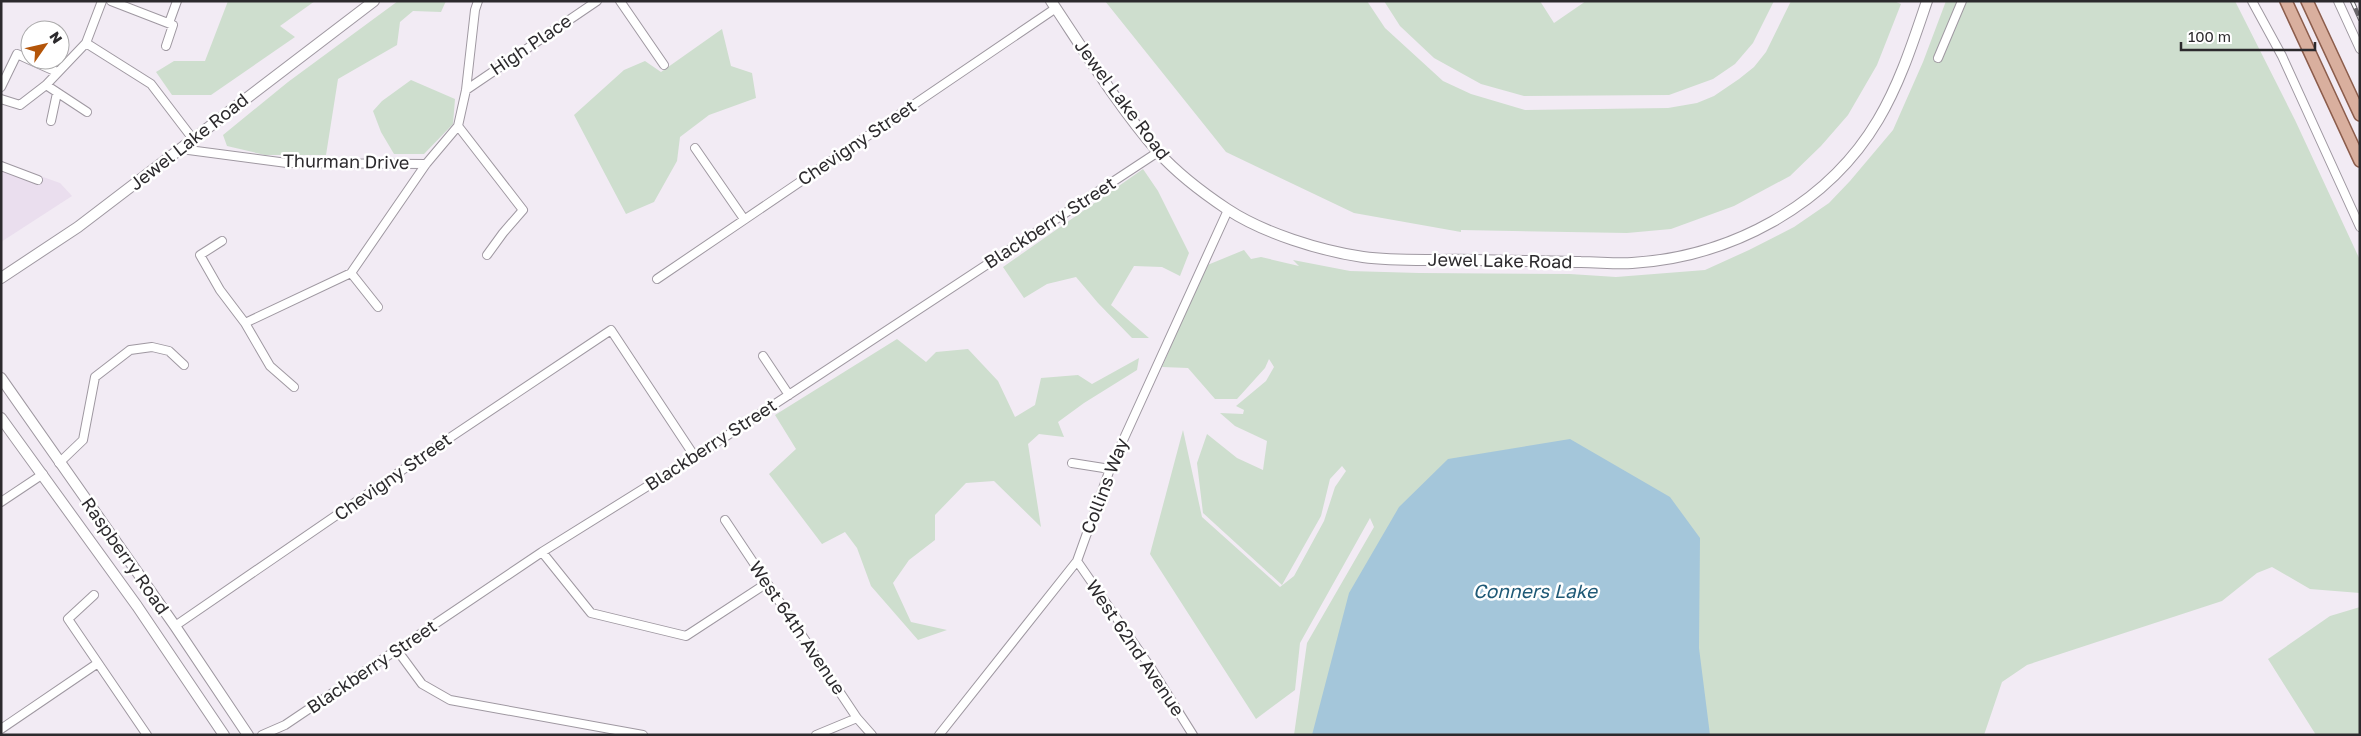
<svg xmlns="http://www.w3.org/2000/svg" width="2361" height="736" font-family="'Golos Text',sans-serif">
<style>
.built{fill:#eadeee}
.green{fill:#cedece}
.water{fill:#a4c6da}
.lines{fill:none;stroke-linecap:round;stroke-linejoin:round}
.street-casing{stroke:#9f98a1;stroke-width:10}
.secondary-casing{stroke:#9f98a1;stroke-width:12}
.primary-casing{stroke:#8c5d4c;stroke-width:14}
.street{stroke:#fff;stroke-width:8}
.secondary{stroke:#fff;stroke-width:10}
.primary{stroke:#d9af9e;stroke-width:11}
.rail-casing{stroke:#68656a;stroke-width:4.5}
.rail{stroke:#fff;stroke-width:2.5;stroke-dasharray:8;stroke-linecap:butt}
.labels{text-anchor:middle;stroke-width:5;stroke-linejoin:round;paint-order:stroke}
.street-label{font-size:18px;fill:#2c2a2d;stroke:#fff}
.water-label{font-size:19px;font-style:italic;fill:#1f5976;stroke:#fff}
</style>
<rect width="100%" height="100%" fill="#f2ebf4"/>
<!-- built -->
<path class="built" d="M1 162 60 183 72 196 1 242Z"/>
<!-- green -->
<path class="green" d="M228 1H315L280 26 295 37 211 95H172L156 72 174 61H205Z
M398 1H446L441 12 413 11 400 22 397 45 338 79 326 155H265L227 146 223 135 288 82Z
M1105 1H1367L1385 28 1443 81 1471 94 1525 110 1668 108 1697 103 1714 96 1739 79 1754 67 1766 52 1791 1H1894L1901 4 1877 65 1848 115 1821 146 1790 176 1734 206 1671 229 1627 233 1461 230V232L1354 213 1226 152Z
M1384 1H1540L1554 23 1586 1H1774L1753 43 1735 64 1713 79 1669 95 1524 96 1481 84 1434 58 1400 26Z
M1946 1H2235L2295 120 2360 260V593L2310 589 2272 567 2257 573 2222 601 2027 665 2002 682 1984 735H1294L1307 643 1374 527 1370 518 1300 643 1295 690 1256 719 1150 554 1183 430 1202 517 1280 587 1294 576 1324 521 1335 487 1346 471 1342 466 1330 479 1321 516 1282 585 1203 513 1197 463 1207 434 1237 458 1263 470 1267 441 1235 426 1220 413 1243 414 1244 410 1236 406 1266 381 1274 367 1269 359 1265 368 1237 399H1215L1188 368 1162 367 1205 266 1244 250 1251 259 1261 257 1299 266 1293 260 1350 271 1419 273 1570 274 1616 277 1705 270 1749 250 1794 227 1829 203 1850 181 1893 130 1923 62Z
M722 29 731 66 752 73 756 98 709 115 680 137 677 161 654 202 626 214 574 115 624 70 645 61 661 72Z
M411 80 455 99 453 124 424 154H394L381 132 373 111 382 101Z
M1143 169 1158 191 1189 253 1180 276 1162 267 1134 266 1111 305 1149 338H1132L1098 303 1076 277 1047 284 1024 298 1003 267Z
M897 339 926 362 936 352 968 349 998 381 1015 417 1035 405 1041 378 1078 375 1092 384 1139 358 1137 370 1084 403 1058 422 1064 437 1039 434 1028 444 1041 527 994 481 966 483 935 515V540L909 560 893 583 911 622 947 630 918 640 871 586 857 548 845 532 822 544 769 474 796 449 775 415Z
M2360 607V735H2316L2268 659 2330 616Z"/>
<!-- water -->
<path class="water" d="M1570 439 1670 497 1700 538 1699 648 1710 735H1312L1349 593 1399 507 1448 459Z"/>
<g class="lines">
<!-- street casing -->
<g class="street-casing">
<path id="street" d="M111 1 173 25 166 46
M620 1 664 65
M2252 1 2282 56 2360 227
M2338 1 2360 49
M169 23 177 1
M86 43 151 84 193 139
M1938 58 1962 1
M30 60 57 72
M46 85 87 112
M1 87 17 54 30 60
M466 90 597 1
M1 99 20 105 46 85 86 43 102 1
M51 121 57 93
M458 126 523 210 503 233 487 255
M695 148 744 219
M181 149 287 163 426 164
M1 166 38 180
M222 241 200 255 220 290 245 323 270 366 294 387
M351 273 378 307
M657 279 1056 8
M245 323 351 273 426 164 458 126 466 90 475 10 478 1
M763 356 789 395
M59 463 83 440 95 377 130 350 152 347 169 351 184 365
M1072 463 1110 469
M1 502 43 474
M725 520 857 718 872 735
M542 552 591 613 686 636 767 583
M1077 561 1151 668 1193 735
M94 595 68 619 147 735
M175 626 433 449 611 330 695 457
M397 650 422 684 450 700 643 735
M1 729 98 663
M262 735 285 725 542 552 696 456 1158 152
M816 735 857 718
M939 735 1077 561 1110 469 1228 210"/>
</g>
<!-- secondary casing -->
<g class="secondary-casing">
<path id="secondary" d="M1051 1C1085 52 1118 106 1158 152 1177 173 1203 193 1227 209 1263 233 1321 251 1363 257 1400 262 1438 259 1475 260 1510 261 1546 261 1581 262 1598 262 1615 264 1632 263 1730 257 1827 206 1878 120 1900 83 1913 42 1927 1
M1 278 78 227 374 1
M1 378 175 626 248 735
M1 418 137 606 224 735"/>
</g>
<!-- primary casing -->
<g class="primary-casing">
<path id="primary" d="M2286 1 2360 161
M2307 1 2360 115"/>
</g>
<!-- street -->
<use href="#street" class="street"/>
<!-- secondary -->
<use href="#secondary" class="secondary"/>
<!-- primary -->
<use href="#primary" class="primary"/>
<!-- rail casing -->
<g class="rail-casing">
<path id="rail" d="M2352 1 2360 19"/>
</g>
<!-- rail -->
<use href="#rail" class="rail"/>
</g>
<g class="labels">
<!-- street labels -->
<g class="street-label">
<text transform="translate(531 45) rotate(-34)" y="6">High Place</text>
<text transform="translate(1122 100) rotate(53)" y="6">Jewel Lake Road</text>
<text transform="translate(189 142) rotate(-38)" y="6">Jewel Lake Road</text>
<text transform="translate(857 143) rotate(-34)" y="6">Chevigny Street</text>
<text transform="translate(346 162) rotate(1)" y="6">Thurman Drive</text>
<text transform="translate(1050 223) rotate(-33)" y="6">Blackberry Street</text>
<text transform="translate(1500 261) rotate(1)" y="6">Jewel Lake Road</text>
<text transform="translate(711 445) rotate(-33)" y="6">Blackberry Street</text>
<text transform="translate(393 477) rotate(-35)" y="6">Chevigny Street</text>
<text transform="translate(1105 486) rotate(-69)" y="6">Collins Way</text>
<text transform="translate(125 556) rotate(55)" y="6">Raspberry Road</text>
<text transform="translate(797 628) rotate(56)" y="6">West 64th Avenue</text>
<text transform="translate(1135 648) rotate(56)" y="6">West 62nd Avenue</text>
<text transform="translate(372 667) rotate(-34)" y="6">Blackberry Street</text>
</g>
<!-- water labels -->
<g class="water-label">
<text x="1535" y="598">Conners Lake</text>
</g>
</g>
<!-- border -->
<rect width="2361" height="736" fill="none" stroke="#2c2a2d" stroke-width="5"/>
<!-- north arrow -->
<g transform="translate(45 45) rotate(56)"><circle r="24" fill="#ffffff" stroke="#abaaab"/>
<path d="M0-4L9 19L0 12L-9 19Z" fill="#b45509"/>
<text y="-8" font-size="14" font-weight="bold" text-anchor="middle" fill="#2c2a2d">N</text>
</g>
<!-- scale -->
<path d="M2181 42v8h134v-8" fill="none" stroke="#2c2a2d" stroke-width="2.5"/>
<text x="2188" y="42" font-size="15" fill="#2c2a2d" stroke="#ffffff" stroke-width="4" paint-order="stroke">100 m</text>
</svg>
